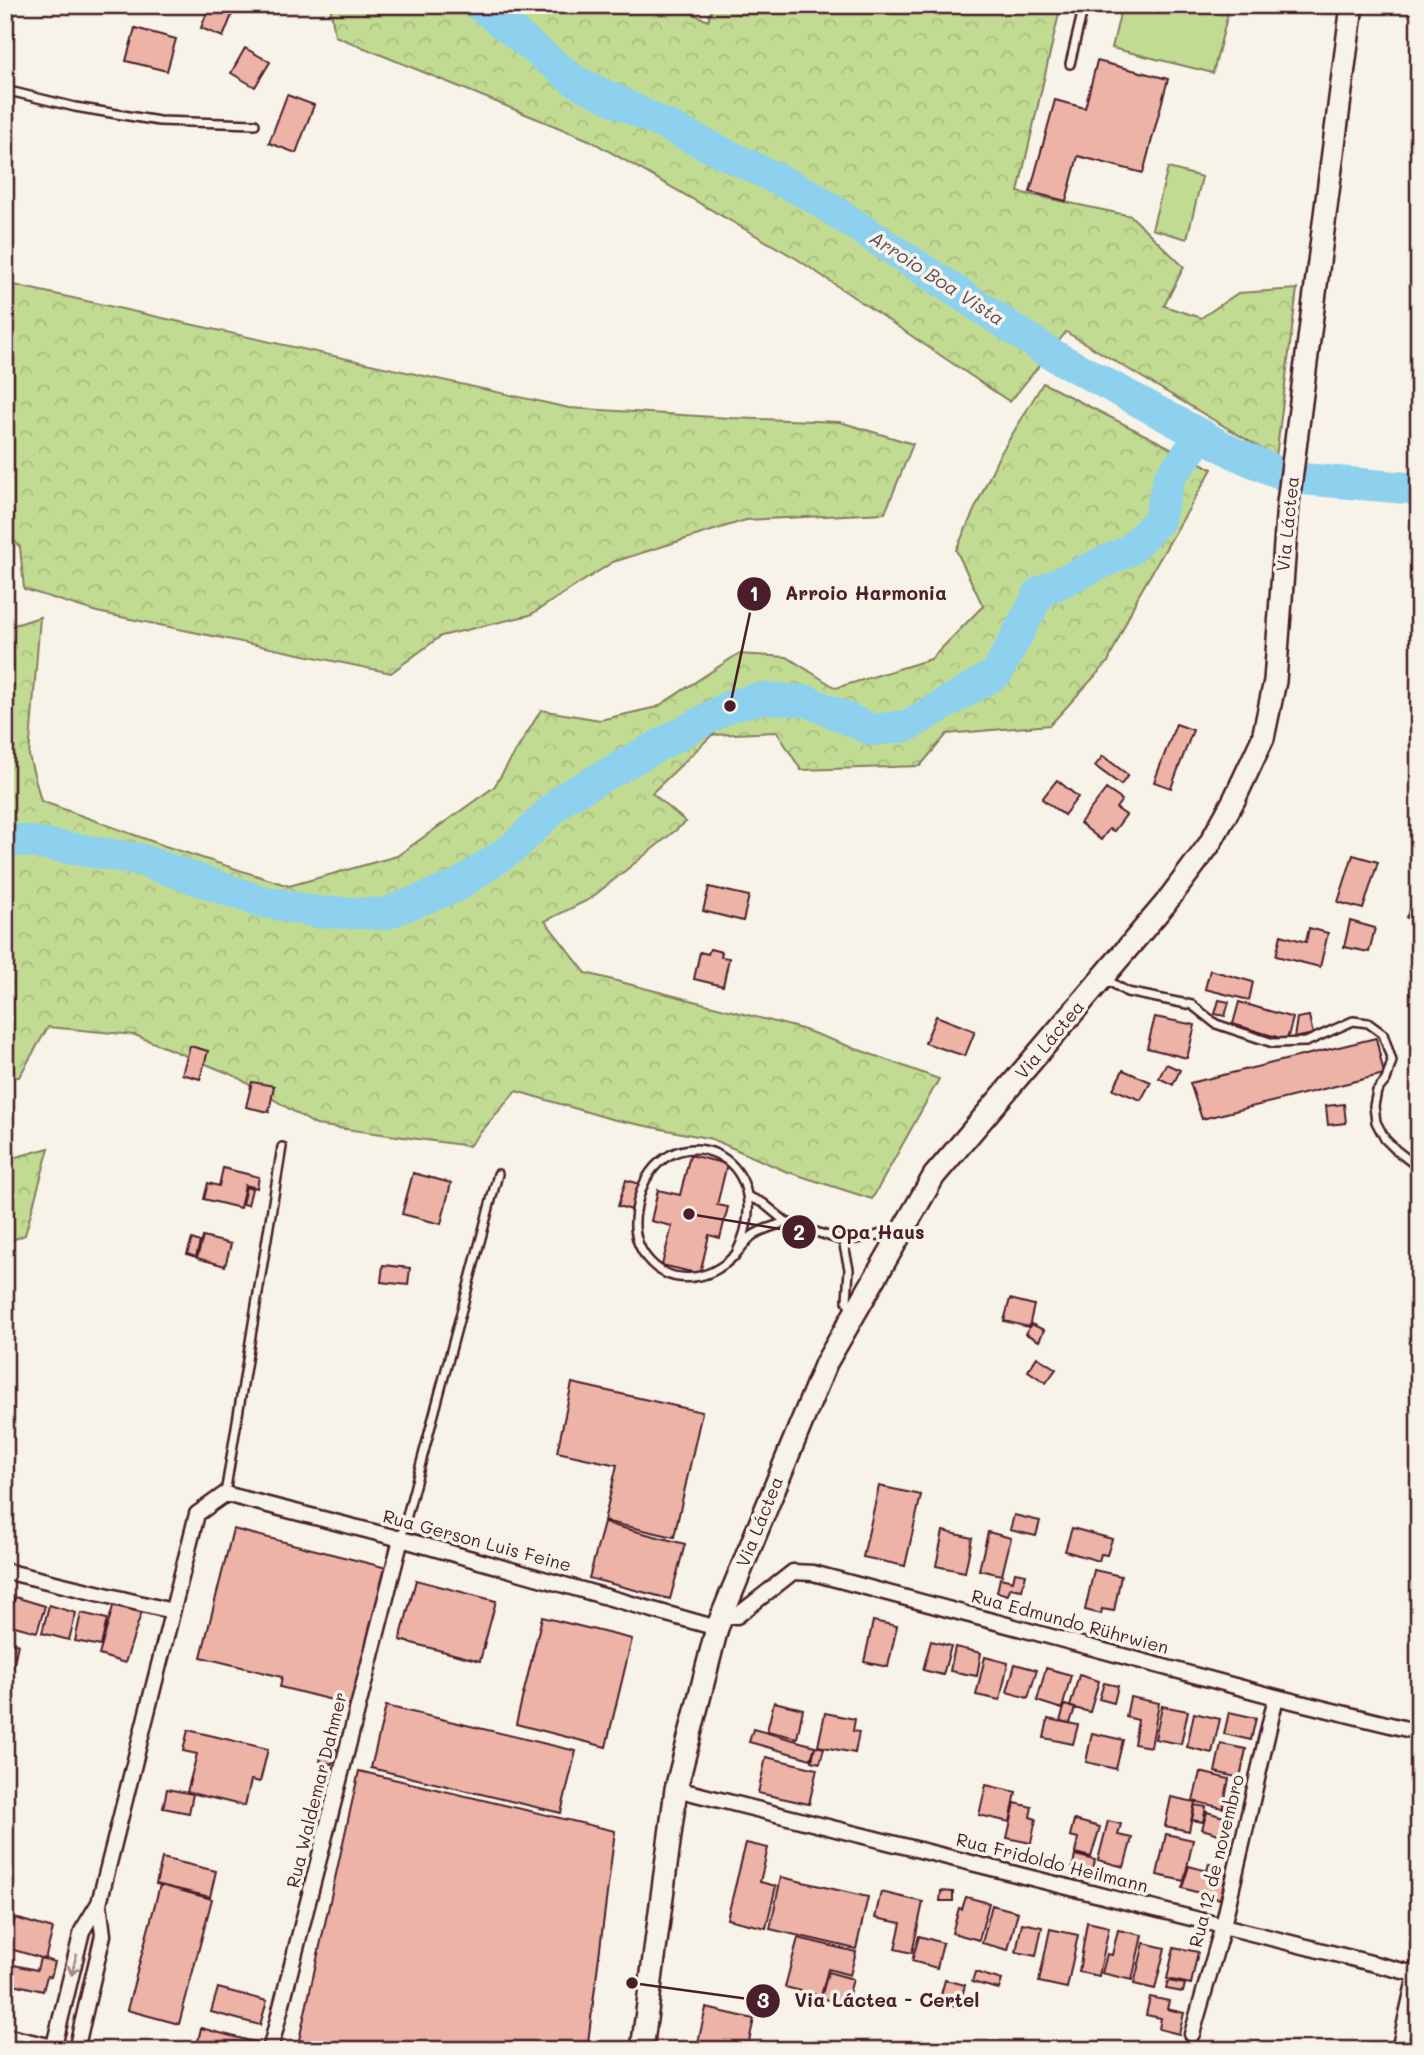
<svg xmlns="http://www.w3.org/2000/svg" width="1424" height="2055" font-family="Mali,sans-serif">
<style>
.forest{fill:url(#forest-crowns);stroke:#867d5e;stroke-width:2}
.pitch{fill:#c1db92;stroke:#867d5e;stroke-width:2}
.lines{fill:none;stroke-linecap:round;stroke-linejoin:round}
.river{stroke:#8dd1ef;stroke-width:32}
.building{fill:#edb3a7;stroke:#4a1f2b;stroke-width:2}
.service-casing{stroke:#4a1f2b;stroke-width:12}
.minor-casing{stroke:#4a1f2b;stroke-width:19}
.primary-casing{stroke:#4a1f2b;stroke-width:26}
.service{stroke:#f7f3e8;stroke-width:7}
.minor{stroke:#f7f3e8;stroke-width:14}
.primary{stroke:#f7f3e8;stroke-width:21}
.oneway{stroke:#a0898a}
.labels{text-anchor:middle;stroke-width:7;stroke-linejoin:round;paint-order:stroke}
.street-label{font-size:18px;fill:#4a1f2b;stroke:#f7f3e8}
.water-label{font-size:19px;font-style:italic;fill:#5b4c5c;stroke:#f7f3e8}
.leader{fill:none;stroke:#4a1f2b;stroke-width:2.5}
.callout-dot{fill:#4a1f2b;stroke:#f7f3e8;stroke-width:2.5}
.mark-label{font-size:21px;text-anchor:middle;font-weight:bold;fill:#fff}
.callout-label{font-size:19px;text-anchor:middle;font-weight:bold;fill:#4a1f2b;stroke:#f7f3e8;stroke-width:7;stroke-linejoin:round;paint-order:stroke}
</style>
<defs>
<pattern id="forest-crowns" width="20" height="18" patternUnits="userSpaceOnUse" patternTransform="scale(1.75)"><rect width="20" height="18" fill="#c1db92"/><path d="M2 6a3 3 0 1 1 6 0M12 15a3 3 0 1 1 6 0" fill="none" stroke="#a7bc7e"/></pattern>
</defs>
<rect width="100%" height="100%" fill="#f7f3e8"/>
<filter id="ink" filterUnits="userSpaceOnUse"><feTurbulence type="fractalNoise" baseFrequency=".0143" numOctaves="2"/><feDisplacementMap in="SourceGraphic" scale="14" xChannelSelector="R" yChannelSelector="G"/><feConvolveMatrix kernelMatrix="1 2 1 2 8 2 1 2 1" color-interpolation-filters="sRGB"/></filter>
<g filter="url(#ink)">
<!-- forest -->
<path class="forest" d="M330 5H675L708 21 713 5H1061L1018 192 1131 216 1184 267 1164 306 1201 318 1238 293 1297 289 1276 457 1066 332 1010 402 797 259 589 140 335 36Z
M5 283 569 408 730 418 840 422 913 444 885 513 746 520 613 562 530 615 441 636 391 673 97 612 24 589 20 547 5 531Z
M1043 383 1212 469 1137 598 1108 662 1050 725 947 734 920 766 801 770 777 732 712 735 652 793 686 822 590 899 545 921 586 973 802 1029 939 1079 872 1199 785 1171 712 1139 611 1119 516 1091 469 1146 316 1125 235 1076 135 1035 48 1027 19 1077H5V628L40 617 29 756 41 801 165 846 289 886 397 856 494 787 541 710 600 720 657 707 738 654 787 657 836 688 931 659 983 606 956 550 998 458Z
M49 1148 25 1235 5 1243V1160Z"/>
<!-- pitch -->
<path class="pitch" d="M1122 5H1230L1213 73 1112 48Z
M1168 168 1202 177 1187 239 1152 229Z"/>
<g class="lines">
<!-- river -->
<path class="river" d="M479 5 575 81 810 195 1053 355 1238 455 1291 478 1419 489
M5 838 138 859 260 901 317 912 384 914 457 886 514 847 564 798 730 706 761 698 807 701 873 730 907 726 997 673 1040 592 1130 550 1159 520 1169 478 1202 435"/>
</g>
<!-- building -->
<path class="building" d="M210 5H236L223 37 201 28Z
M135 28 176 39 167 71 126 61Z
M245 48 270 62 255 87 231 73Z
M1097 61 1168 79 1143 173 1078 156 1066 201 1030 192 1055 100 1085 108Z
M287 95 314 105 296 153 269 143Z
M1176 724 1193 730 1171 788 1154 782Z
M1103 756 1128 775 1121 785 1095 766Z
M1057 780 1078 797 1064 815 1042 799Z
M1106 789 1122 800 1116 808 1126 815 1114 831 1109 829 1101 840 1080 823Z
M1353 855 1378 862 1363 909 1338 902Z
M709 887 749 896 743 921 703 911Z
M1419 896V924L1406 917Z
M1350 921 1375 928 1369 952 1344 947Z
M1309 928 1328 933 1320 967 1276 956 1281 935 1306 942Z
M710 949 722 952 721 957 729 958 723 986 694 979 700 952 708 954Z
M1210 970 1253 982 1249 1000 1205 989Z
M1219 1000 1229 1002 1225 1016 1215 1014Z
M1239 1002 1293 1018 1287 1040 1233 1024Z
M1419 1013V1037L1415 1036Z
M936 1016 975 1031 965 1056 925 1043Z
M1309 1016 1313 1034 1294 1038 1297 1018Z
M1155 1017 1195 1025 1187 1058 1147 1048Z
M1376 1038 1384 1074 1202 1119 1190 1083Z
M190 1046 208 1051 200 1079 182 1074Z
M1166 1064 1180 1070 1173 1085 1159 1078Z
M1123 1070 1151 1082 1141 1100 1113 1089Z
M252 1082 274 1086 269 1112 246 1107Z
M1344 1104 1346 1123 1328 1125 1326 1106Z
M690 1155 727 1164 717 1205 728 1207 720 1238 709 1235 700 1274 662 1265 672 1226 651 1221 658 1190 680 1195Z
M223 1168 259 1177 257 1188 245 1185 240 1208 204 1199 208 1183 219 1186Z
M413 1173 451 1183 441 1224 402 1214Z
M626 1180 640 1184 632 1210 618 1206Z
M246 1187 252 1189 248 1205 242 1204Z
M203 1237 231 1244 225 1266 197 1258Z
M192 1239 200 1242 196 1257 187 1254Z
M383 1265 410 1268 408 1285 381 1282Z
M1010 1299 1034 1305 1029 1327 1004 1321Z
M1031 1324 1044 1330 1039 1341 1026 1334Z
M1037 1357 1056 1369 1046 1383 1028 1371Z
M572 1383 702 1412 674 1537 604 1521 617 1465 557 1452Z
M879 1486 921 1495 905 1566 863 1557Z
M1014 1515 1040 1521 1036 1536 1010 1530Z
M604 1523 685 1544 670 1599 589 1578Z
M1072 1528 1112 1539 1107 1555 1101 1554 1099 1561 1065 1551Z
M233 1529 387 1568 352 1705 280 1687 282 1677 201 1657Z
M943 1531 972 1538 965 1572 936 1566Z
M988 1532 1011 1538 1002 1575 979 1570Z
M1094 1570 1121 1576 1114 1611 1102 1609 1101 1614 1085 1610Z
M1015 1572 1026 1574 1022 1590 1010 1588 1008 1595 997 1592 1000 1578 1013 1581Z
M416 1580 496 1601 480 1661 400 1640Z
M5 1596 13 1598 5 1625Z
M15 1597 45 1606 37 1632 7 1624Z
M114 1603 142 1611 125 1663 99 1655Z
M49 1605 76 1613 69 1640 42 1633Z
M81 1613 107 1619 101 1646 75 1641Z
M542 1617 632 1639 606 1747 516 1724Z
M873 1621 897 1626 888 1667 864 1662Z
M5 1641 18 1644 12 1672 5 1671Z
M931 1641 951 1646 943 1675 923 1670Z
M955 1647 981 1653 977 1676 950 1671Z
M985 1657 1008 1663 1000 1700 976 1695Z
M1015 1664 1037 1670 1028 1698 1007 1692Z
M1046 1668 1071 1675 1062 1709 1037 1701Z
M1079 1675 1099 1681 1090 1712 1070 1707Z
M1104 1683 1118 1686 1114 1703 1099 1699Z
M1130 1697 1159 1703 1151 1747 1134 1744 1138 1720 1126 1717Z
M774 1702 803 1709 797 1738 767 1731Z
M1065 1705 1075 1708 1070 1723 1060 1721Z
M386 1706 576 1751 561 1813 371 1768Z
M1162 1706 1188 1711 1181 1744 1155 1739Z
M1229 1712 1256 1718 1251 1740 1224 1734Z
M825 1713 855 1719 853 1731 859 1732 855 1753 818 1746Z
M1194 1713 1220 1719 1212 1753 1187 1747Z
M1048 1719 1078 1725 1073 1744 1044 1738Z
M753 1729 815 1746 811 1759 749 1742Z
M188 1730 268 1749 260 1782 251 1780 245 1806 187 1792 197 1754 183 1751Z
M1092 1733 1123 1740 1116 1769 1086 1762Z
M1221 1744 1246 1749 1240 1778 1215 1772Z
M324 1746 336 1749 332 1764 320 1761Z
M815 1746 824 1748 820 1763 812 1761Z
M766 1757 817 1769 809 1804 758 1793Z
M359 1771 615 1831 587 2050H337L299 2040Z
M1200 1772 1229 1779 1223 1808 1193 1801Z
M986 1785 1016 1792 1010 1822 979 1815Z
M167 1789 193 1794 189 1813 163 1808Z
M1171 1797 1195 1802 1189 1831 1165 1826Z
M1015 1803 1032 1807 1030 1817 1036 1819 1031 1843 1007 1838Z
M1195 1805 1206 1807 1203 1822 1192 1820Z
M1207 1812 1227 1818 1222 1835 1202 1829Z
M1074 1820 1100 1827 1091 1857 1075 1853 1078 1838 1070 1836Z
M1108 1821 1121 1824 1118 1835 1132 1838 1124 1867 1098 1860Z
M1166 1834 1193 1840 1184 1881 1157 1875Z
M746 1843 768 1848 760 1882 776 1886 766 1928 727 1919Z
M1075 1855 1095 1860 1092 1875 1072 1870Z
M162 1858 216 1871 210 1897 156 1884Z
M1209 1863 1228 1868 1220 1899 1182 1888 1189 1866 1207 1871Z
M781 1877 868 1897 856 1949 770 1929Z
M160 1885 212 1899 179 2024 127 2010Z
M941 1891 953 1892V1901H940Z
M881 1892 923 1902 912 1953 895 1949 901 1923 875 1918Z
M966 1897 989 1903 979 1940 952 1933 959 1908 962 1909Z
M992 1905 1018 1912 1008 1950 982 1943Z
M15 1918 53 1929 45 1959 7 1948Z
M1087 1922 1109 1927 1099 1976 1079 1972Z
M1022 1923 1042 1927 1036 1956 1016 1952Z
M1050 1929 1078 1935 1067 1988 1039 1982Z
M1118 1930 1142 1935 1132 1980 1102 1973 1107 1954 1112 1955Z
M919 1936 943 1943 937 1968 912 1961Z
M798 1938 856 1952 850 1975 828 1969 821 1996 785 1987Z
M1144 1943 1165 1948 1155 1989 1134 1984Z
M1174 1947 1198 1952 1191 1984 1167 1979Z
M40 1958 55 1962 51 1977 47 1976 43 1991 5 1982V1963L37 1970Z
M828 1972 853 1979 846 2005 821 1998Z
M975 1972 1002 1980 999 1989 972 1982Z
M945 1980 965 1985 959 2008 939 2002Z
M1168 1981 1185 1984 1183 1992 1166 1989Z
M218 1988 267 2001 260 2025 211 2012Z
M1150 1997 1169 2001 1167 2009 1184 2013 1179 2034 1159 2029 1161 2018 1146 2015Z
M706 2008 754 2019 747 2050 721 2046 720 2050 697 2047Z
M201 2028 258 2043 256 2050H196Z"/>
<g class="lines">
<!-- service casing -->
<g class="service-casing">
<path id="service" d="M1070 64 1084 5
M5 90 75 107 159 121 255 124
M1104 978 1127 992 1192 1005 1216 1024 1273 1043 1306 1042 1353 1021 1368 1023 1383 1034 1392 1061 1386 1080 1377 1091 1374 1106 1376 1122 1385 1139 1396 1150 1419 1168
M749 1197 763 1203 786 1222 843 1241 875 1236 896 1229
M843 1241 849 1269 847 1301 851 1310
M735 1256C789 1151 661 1106 638 1201 633 1222 633 1239 646 1257 670 1288 709 1281 734 1256 740 1250 745 1242 752 1236 761 1229 775 1226 786 1222
M225 1494 282 1147
M401 1538 498 1174"/>
</g>
<!-- minor casing -->
<g class="minor-casing">
<path id="minor" d="M5 1571 172 1611
M723 1616H737L793 1572 813 1573 1276 1697 1419 1732
M676 1789 1419 1975
M1192 2034 1223 1926 1276 1697
M5 2036 67 2050
M53 2050 82 1931 99 1903 197 1514 225 1494 401 1539 717 1628
M76 2050 103 1935 99 1903
M270 2050 401 1539
M1399 2050 1419 1961"/>
</g>
<!-- primary casing -->
<g class="primary-casing">
<path id="primary" d="M642 2050 676 1789 717 1628 826 1363 934 1176 1165 904 1209 845 1234 800 1263 738 1275 681 1288 503 1352 5"/>
</g>
<!-- service -->
<use href="#service" class="service"/>
<!-- minor -->
<use href="#minor" class="minor"/>
<!-- primary -->
<use href="#primary" class="primary"/>
</g>
<!-- one-way arrows -->
<defs><path id="oneway-shaft" d="M-6 0H5M1.5-3L5.5 0L1.5 3" fill="none" stroke-width="1.6" stroke-linecap="round" stroke-linejoin="round" transform="scale(1.75)"/></defs>
<use class="oneway" href="#oneway-shaft" transform="translate(74 1965) rotate(104)"/>
</g>
<g class="labels">
<!-- street labels -->
<g class="street-label">
<text transform="translate(1288 524) rotate(-84)" y="6">Via Láctea</text>
<text transform="translate(1050 1040) rotate(-50)" y="6">Via Láctea</text>
<text transform="translate(760 1522) rotate(-68)" y="6">Via Láctea</text>
<text transform="translate(477 1541) rotate(15)" y="6">Rua Gerson Luis Feine</text>
<text transform="translate(1070 1622) rotate(15)" y="6">Rua Edmundo Rührwien</text>
<text transform="translate(317 1790) rotate(-76)" y="6">Rua Waldemar Dahmer</text>
<text transform="translate(1217 1861) rotate(-76)" y="6">Rua 12 de novembro</text>
<text transform="translate(1052 1863) rotate(14)" y="6">Rua Fridoldo Heilmann</text>
</g>
<!-- water labels -->
<g class="water-label">
<text transform="translate(937 278) rotate(33)" y="7">Arroio Boa Vista</text>
</g>
</g>
<!-- callouts -->
<path class="leader" d="M730 706L754 594M689 1214L799 1232M632 1983L763 2001"/>
<g class="callout-dot">
<circle cx="730" cy="706" r="7"/>
<circle cx="689" cy="1214" r="7"/>
<circle cx="632" cy="1983" r="7"/>
<circle cx="754" cy="594" r="18"/>
<circle cx="799" cy="1232" r="18"/>
<circle cx="763" cy="2001" r="18"/>
</g>
<g class="mark-label">
<text x="754" y="601">1</text>
<text x="799" y="1240">2</text>
<text x="763" y="2008">3</text>
</g>
<g class="callout-label">
<text x="866" y="600">Arroio Harmonia</text>
<text x="878" y="1239">Opa Haus</text>
<text x="887" y="2007">Via Láctea - Certel</text>
</g>
<!-- margin -->
<rect width="1424" height="2055" fill="none" stroke="#f7f3e8" stroke-width="28"/>
<rect x="14" y="14" width="1396" height="2027" fill="none" stroke="#4a1f2b" stroke-width="2.5" filter="url(#ink)"/>
</svg>
